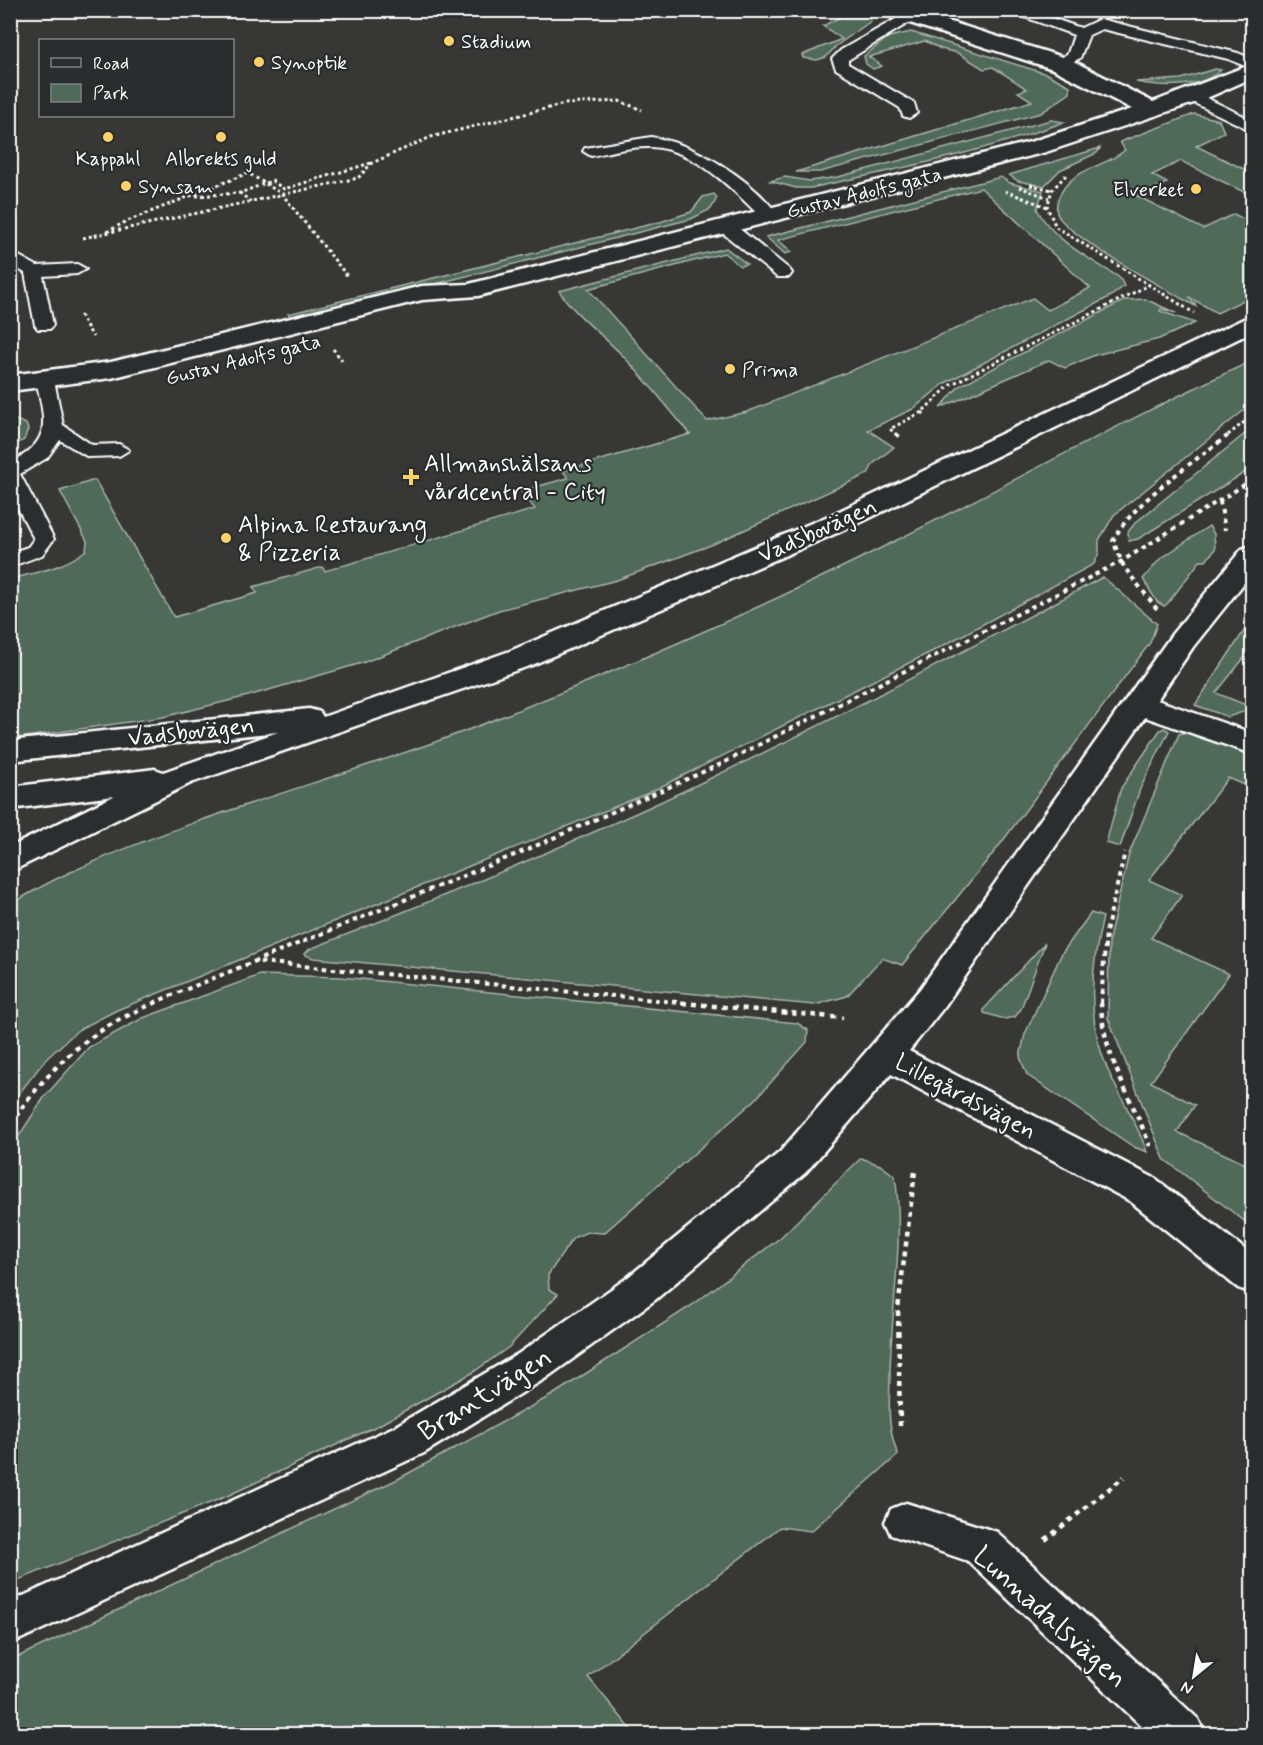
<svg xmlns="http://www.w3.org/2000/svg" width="1263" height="1745" font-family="Mynerve,sans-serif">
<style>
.green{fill:#506a59;stroke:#a8b4ac;stroke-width:1.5}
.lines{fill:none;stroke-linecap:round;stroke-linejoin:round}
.service-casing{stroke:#fff;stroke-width:4}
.minor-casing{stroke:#fff;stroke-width:5}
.secondary-casing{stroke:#fff;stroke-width:5}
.path-far2{stroke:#fff;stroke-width:3;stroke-dasharray:3 3;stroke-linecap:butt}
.path-far1{stroke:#fff;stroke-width:4;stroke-dasharray:4.5 4.5;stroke-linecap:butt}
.path{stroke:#fff;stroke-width:4.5;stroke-dasharray:5 5;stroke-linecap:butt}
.service{fill:#2a2d2e;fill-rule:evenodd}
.minor{fill:#2a2d2e;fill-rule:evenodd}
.secondary{fill:#2a2d2e;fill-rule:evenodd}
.poi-dot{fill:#ffd166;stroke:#2a2d2e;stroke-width:2}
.labels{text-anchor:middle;stroke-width:4.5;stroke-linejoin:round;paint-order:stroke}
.far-poi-label{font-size:20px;fill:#fff;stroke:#2a2d2e;text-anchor:start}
.far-street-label{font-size:20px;fill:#fff;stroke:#2a2d2e}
.poi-label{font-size:24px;fill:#fff;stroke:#2a2d2e;text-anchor:start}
.street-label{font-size:24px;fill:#fff;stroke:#2a2d2e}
.near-street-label{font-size:28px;fill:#fff;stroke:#2a2d2e}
</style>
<rect width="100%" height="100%" fill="#373736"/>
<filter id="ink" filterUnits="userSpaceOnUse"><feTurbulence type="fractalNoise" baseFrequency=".0167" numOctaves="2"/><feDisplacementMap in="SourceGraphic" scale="12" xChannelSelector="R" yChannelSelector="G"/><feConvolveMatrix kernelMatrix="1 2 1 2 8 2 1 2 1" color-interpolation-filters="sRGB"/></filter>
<g filter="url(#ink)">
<!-- green -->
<path class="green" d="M849 12 870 18 871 21 836 46 826 57 817 60 803 58 802 55 842 39 823 26Z
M911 32 1047 74 1070 86V93L1041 113 820 172H796L1032 101 1018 92 1027 89 993 67 984 69 958 53 941 49 925 41 869 57 882 66 873 69 866 64 864 56 889 37Z
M1215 69 1221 70C1200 89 1162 87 1136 82L1181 79Z
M1194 114 1219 120 1224 132 1196 146 1252 173V196L1181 161 1152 175 1167 183 1137 196 1203 229 1234 214 1249 222 1252 221V296L1217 313 1189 297 1197 307C1173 293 1063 235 1057 213 1055 204 1059 195 1064 188 1079 167 1107 166 1125 150L1120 142Z
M1051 120 1064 122C982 153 896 169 811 188H796L770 181 785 177 810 181 838 177Z
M1100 148 1097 153 1060 170 1044 186 1018 181 1009 175Z
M1001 177 1010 183 1043 191 1037 209C1052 240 1092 260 1120 278L1124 286 1111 296 945 383 913 409 868 430 894 447 873 464 868 474 711 545 617 580 499 610 362 663 248 696 163 717 11 739V579C36 572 65 568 86 550L87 541 60 491 95 480 174 617 257 593 253 587 322 567 325 571 535 509 521 491 568 478 563 471 690 434C668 408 647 381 624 357 602 334 577 317 559 291L726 248 747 264 740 266 724 253 588 289 707 421 747 412 1033 298 1048 310 1090 288 981 188 778 240 792 252 785 254 766 237Z
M714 194 717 198 711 209 691 219 293 320 288 314 660 222 691 212 703 197Z
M1145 299 1176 313 1161 309 1160 311 1195 323 1159 339 1095 355 1065 368 1049 360 940 408 959 386 1125 300Z
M1252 361V404L1114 515 1099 540V553L1094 564 935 650 646 794 117 1010 78 1030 45 1060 11 1104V904C30 893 50 881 71 872 208 809 360 774 501 717 631 665 761 608 887 545 1009 484 1128 418 1252 361Z
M11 418 26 424 28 429 24 440 11 447Z
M1252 428V468L1138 539 1129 541 1128 532 1135 523Z
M1209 526 1214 534 1215 549 1206 561H1200L1168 603 1164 606 1157 602 1143 579 1160 559Z
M1103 577 1157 624 1150 643 999 846 902 965 882 958 847 996 815 1005 313 958 304 954 310 949C445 896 580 841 711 778 844 715 973 647 1103 577Z
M1252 619V648L1216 693 1246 705V711L1228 717 1195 705Z
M1164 728 1169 731 1140 789 1120 847 1106 843 1121 788 1160 730Z
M1188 732 1201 733 1252 754V788L1228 778 1149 880 1182 895 1151 938 1229 974 1151 1082 1195 1105 1177 1132 1252 1167V1227L1164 1159 1108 1018 1109 939 1129 854 1179 734Z
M1091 913 1103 917C1091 967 1086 1018 1107 1068 1119 1096 1137 1122 1147 1152L1134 1147 1027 1075 1020 1057 1025 1034 1062 953Z
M1045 943 1021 1009 1015 1017 1004 1019 984 1013V1009Z
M260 975 341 977 797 1023 808 1030 807 1042 755 1100 604 1233 587 1232 573 1238 548 1275 549 1289 558 1294 509 1347 472 1373 379 1425 227 1496 11 1583V1148L45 1096 89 1047 143 1018Z
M861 1158 880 1165 895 1176C905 1239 890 1313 890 1378 889 1408 887 1426 898 1455L811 1531 780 1527 588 1677 635 1734H11V1660L396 1480 554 1394 694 1304 781 1237Z"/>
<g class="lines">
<!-- service casing -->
<g class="service-casing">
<path id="service" d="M1005 10H1028L1081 28 1100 19 1238 53 1252 59V69L1228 59 1102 29 1089 35 1080 58 1061 69 1053 64 1068 53 1074 35Z
M908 12 916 17 913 20 848 60V64L914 103 917 113 909 118 903 116 900 108 836 69 832 59 841 50Z
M1192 91 1252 120V131L1186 99 1184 96Z
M651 137C694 143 752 179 778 215L775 219H763C733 190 695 149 651 147 631 146 610 152 591 156L583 151 585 148Z
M725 221 731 222 789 269 792 273 789 277H777L719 230 716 226 719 222Z
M10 251 37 266 77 264 86 269 77 274 43 276 53 325 50 329H38L35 325 25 273 10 264Z
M45 374 54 380 63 425 92 445 119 444 129 450 119 456 88 457 60 440 47 458 20 474 54 539 42 555 10 567V553L28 547 34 539 10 493V463C53 441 45 421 36 380Z"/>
</g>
<!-- minor casing -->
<g class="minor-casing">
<path id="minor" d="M879 10H912L1069 59 1153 102 1252 64V78L1200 101 1046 152 478 296 422 300 111 378 10 391V375L111 362 422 286 469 284 1030 142 1132 109 1053 69 882 14Z
M1252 546V573L1193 647 1157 700 1252 733V754L1145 717 944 1007 909 1051 1156 1179 1252 1255V1293L1238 1288 1130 1201 891 1074 806 1172 655 1300 546 1378 424 1453 10 1644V1602L394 1427 518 1354 627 1278 780 1152 920 989 1173 633 1242 549Z
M906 1503 997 1532 1198 1719 1205 1734H1150L968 1561 891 1535 885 1522 891 1509Z"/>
</g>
<!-- secondary casing -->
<g class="secondary-casing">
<path id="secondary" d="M1252 315V332L853 526 657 611 532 665 191 783 10 872V847L114 796 10 809V787L155 769 163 772 278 732 10 761V741L309 709 320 712 323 717 510 651 833 514Z"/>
</g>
<!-- path-far2 -->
<path class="path-far2" d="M1066 175 1052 190 1047 207 1056 227 1194 313
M272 181 284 189 371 163
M1030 185 1052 190
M1019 187 1049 198
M1005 191 1047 207
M196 196 240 193
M251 202 240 193 274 180
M107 232 125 222 248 173 282 194 348 277
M83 238 358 178 372 163 431 137 565 104 619 101 642 110
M80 315 93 337
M333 349 342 360
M922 412 926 416
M897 435 890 429 922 412 950 385 1147 286
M1228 435 1252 416"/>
<!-- path-far1 -->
<path class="path-far1" d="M896 434 901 438
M1220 501 1225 530
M1157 609 1124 567 1113 541C1131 503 1196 460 1230 434
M260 962 687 1003
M153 1003 524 851 721 764 1122 561 1252 480
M1101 1003 1106 932 1125 852"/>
<!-- path -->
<path class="path" d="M672 1002 843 1018
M1101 1002C1102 1055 1132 1098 1150 1146
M10 1125C51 1064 89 1030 157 1002
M900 1426 898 1309 915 1171
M1045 1540 1124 1477"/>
<!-- service -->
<use href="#service" class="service"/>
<!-- minor -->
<use href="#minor" class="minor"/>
<!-- secondary -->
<use href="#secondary" class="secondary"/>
</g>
</g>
<!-- markers -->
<g class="poi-dot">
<circle cx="449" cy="41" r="6"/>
<circle cx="259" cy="62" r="6"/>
<circle cx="108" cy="137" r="6"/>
<circle cx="221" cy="137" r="6"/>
<circle cx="126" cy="186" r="6"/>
<circle cx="1196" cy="189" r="6"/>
<circle cx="730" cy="369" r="6"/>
<path d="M408 468h6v6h6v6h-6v6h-6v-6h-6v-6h6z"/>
<circle cx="226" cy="538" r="6"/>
</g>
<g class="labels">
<!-- far-poi labels -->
<g class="far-poi-label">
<text x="461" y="48">Stadium</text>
<text x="271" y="69">Synoptik</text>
<text x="108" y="165" text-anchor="middle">Kappahl</text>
<text x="221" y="165" text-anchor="middle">Albrekts guld</text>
<text x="138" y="193">Synsam</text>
<text x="1184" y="196" text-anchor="end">Elverket</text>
<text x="742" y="376">Prima</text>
</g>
<!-- far-street labels -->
<g class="far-street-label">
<text transform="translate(864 192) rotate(-14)" y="7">Gustav Adolfs gata</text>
<text transform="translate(243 359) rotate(-14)" y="7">Gustav Adolfs gata</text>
</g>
<!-- poi labels -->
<g class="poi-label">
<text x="424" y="471">Allmanshälsans<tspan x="424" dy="28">vårdcentral - City</tspan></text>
<text x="238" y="532">Alpina Restaurang<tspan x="238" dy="28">&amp; Pizzeria</tspan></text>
</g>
<!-- street labels -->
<g class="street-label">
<text transform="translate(817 530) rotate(-24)" y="8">Vadsbovägen</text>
<text transform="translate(191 731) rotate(-6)" y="8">Vadsbovägen</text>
<text transform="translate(966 1096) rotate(28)" y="8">Lillegårdsvägen</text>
</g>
<!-- near-street labels -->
<g class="near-street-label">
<text transform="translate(484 1393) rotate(-32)" y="10">Brantvägen</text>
<text transform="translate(1051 1616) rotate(42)" y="10">Lunnadalsvägen</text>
</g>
</g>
<!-- margin -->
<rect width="1263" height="1745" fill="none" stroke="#2a2d2e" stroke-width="36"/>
<rect x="18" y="18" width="1227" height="1709" fill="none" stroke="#fff" stroke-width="2" filter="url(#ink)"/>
<!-- legend -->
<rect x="39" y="39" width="195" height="78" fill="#2a2d2e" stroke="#7f8182" stroke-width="1.5"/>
<rect x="51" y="58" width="30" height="9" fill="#2a2d2e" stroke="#7f8182" stroke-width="1.5"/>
<text x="93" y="69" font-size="18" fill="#ffffff">Road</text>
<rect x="51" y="84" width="30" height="18" fill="#506a59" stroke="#7f8182" stroke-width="1.5"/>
<text x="93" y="99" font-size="18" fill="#ffffff">Park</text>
<!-- north arrow -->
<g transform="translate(1194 1676) rotate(210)" stroke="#2a2d2e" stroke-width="4.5" paint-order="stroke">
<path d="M0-4.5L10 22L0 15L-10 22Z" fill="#ffffff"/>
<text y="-9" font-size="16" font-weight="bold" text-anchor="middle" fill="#ffffff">N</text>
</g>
</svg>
